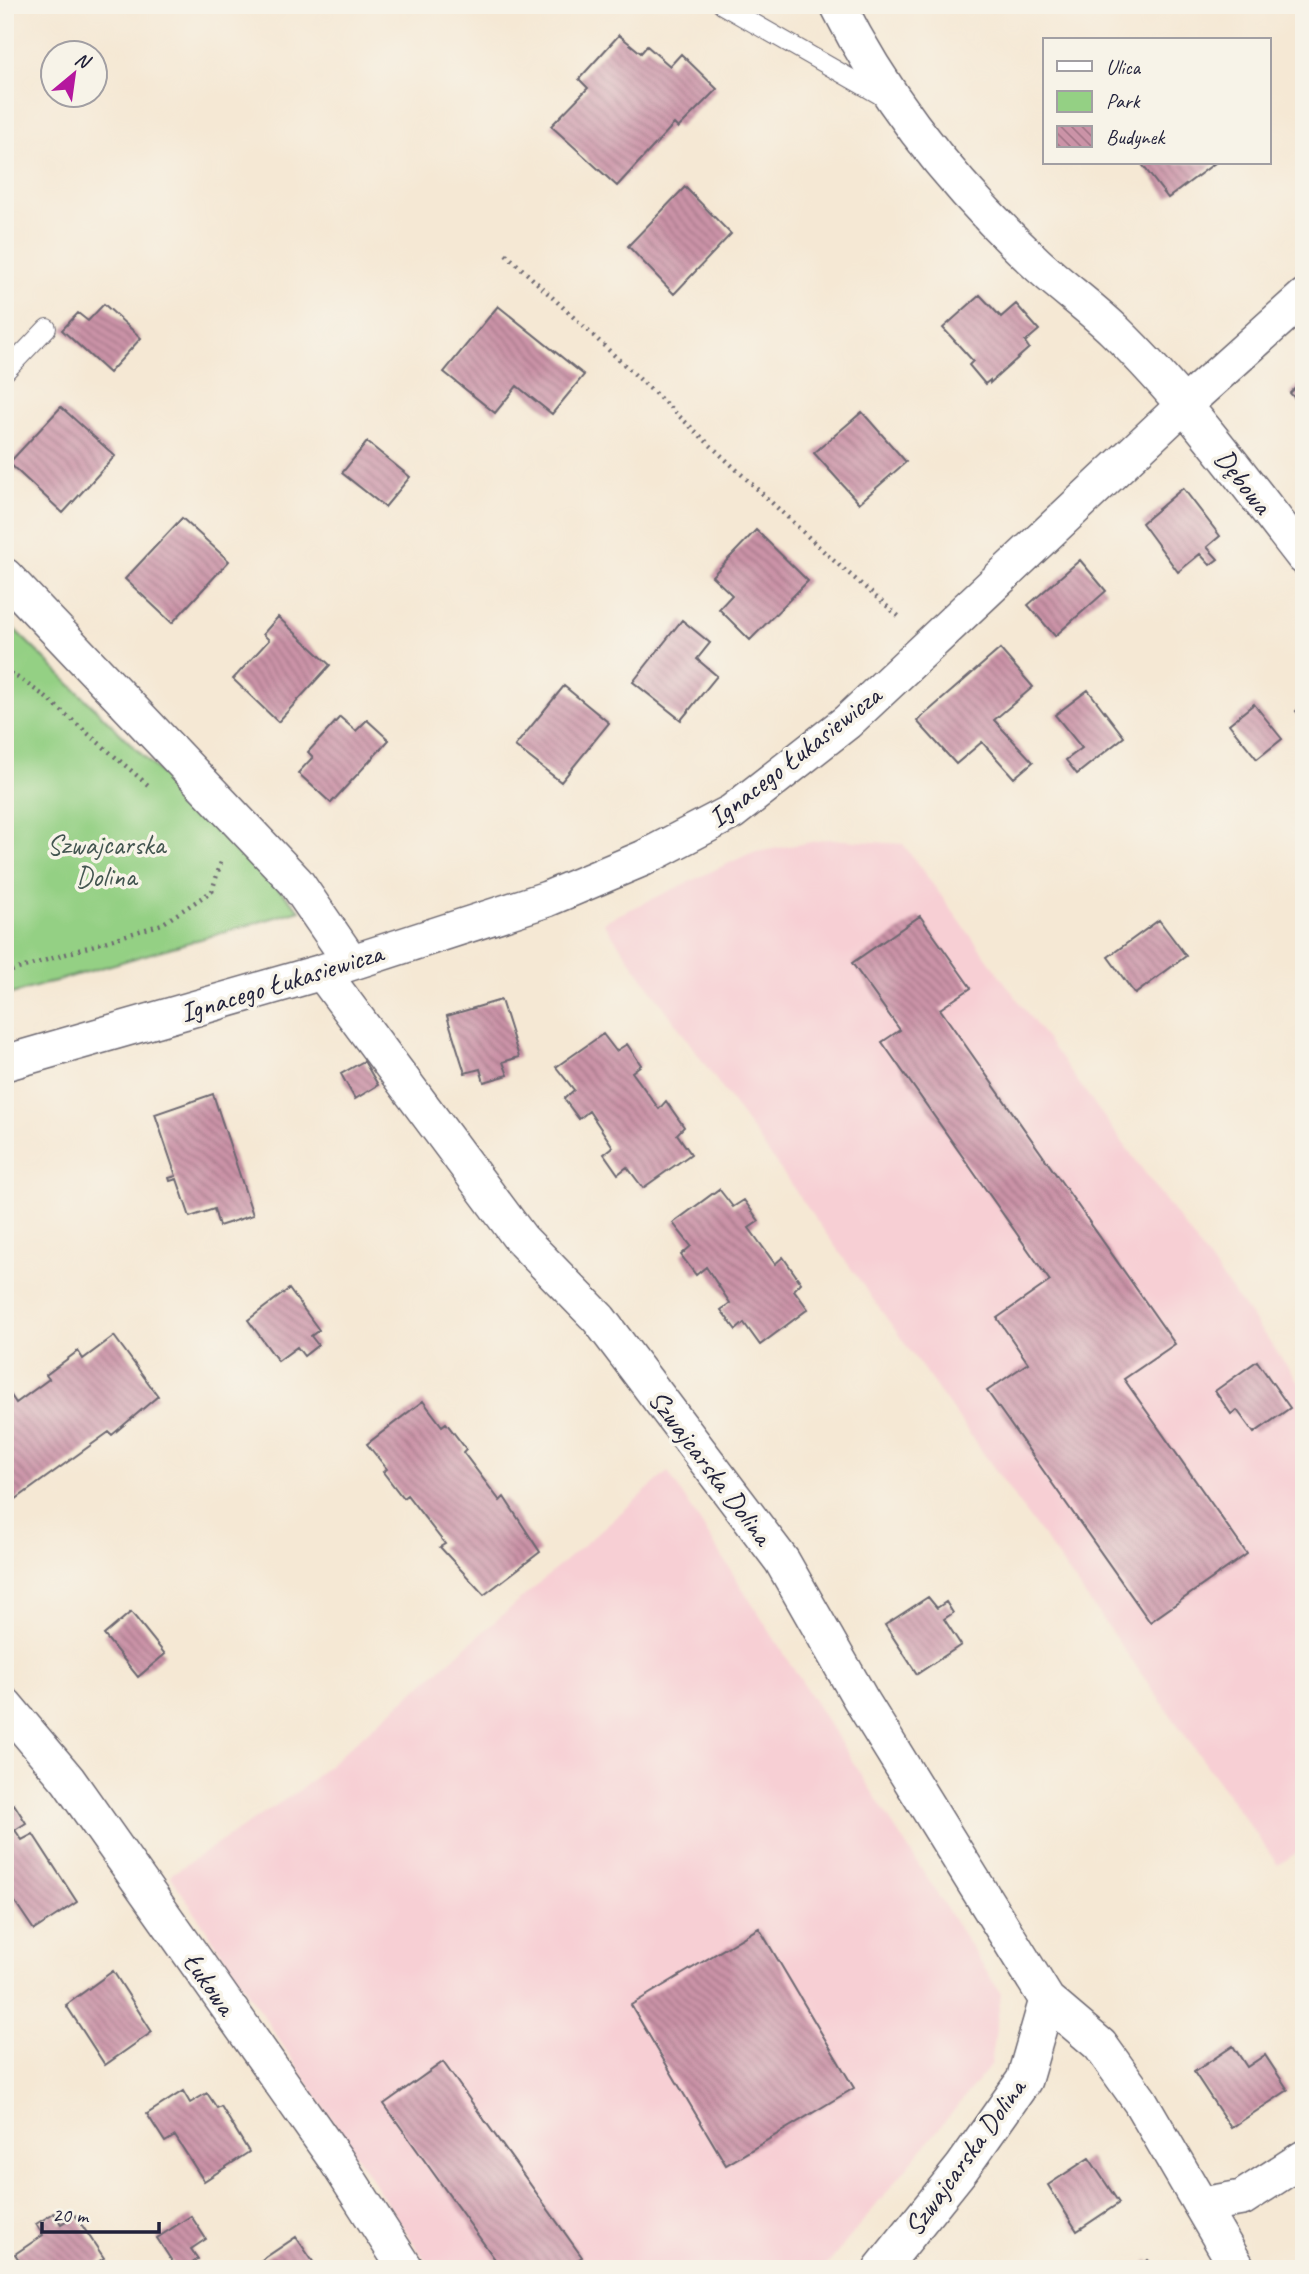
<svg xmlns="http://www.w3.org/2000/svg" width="1309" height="2274" font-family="Caveat,sans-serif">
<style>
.built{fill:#f7cfd4}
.park{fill:#94d084;stroke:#5b7960;stroke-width:2}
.building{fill:url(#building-back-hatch)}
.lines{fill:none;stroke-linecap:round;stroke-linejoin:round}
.lane-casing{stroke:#6c6771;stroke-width:20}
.street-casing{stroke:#6c6771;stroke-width:38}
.path{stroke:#6c6771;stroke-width:4.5;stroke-dasharray:2 5;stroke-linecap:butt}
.lane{stroke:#fff;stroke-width:18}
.street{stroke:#fff;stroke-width:35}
.labels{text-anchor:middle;stroke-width:7;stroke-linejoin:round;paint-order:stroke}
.street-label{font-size:28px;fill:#22223b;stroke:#f7f3e8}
.park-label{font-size:28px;fill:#445651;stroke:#f7f3e8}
</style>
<defs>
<pattern id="building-back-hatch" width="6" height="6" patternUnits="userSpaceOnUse" patternTransform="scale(1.75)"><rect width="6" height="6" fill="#cb93a7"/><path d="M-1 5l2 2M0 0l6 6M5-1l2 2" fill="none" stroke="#a47889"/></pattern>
</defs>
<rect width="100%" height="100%" fill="#f7f3e8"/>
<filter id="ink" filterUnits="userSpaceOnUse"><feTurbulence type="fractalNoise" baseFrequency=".0143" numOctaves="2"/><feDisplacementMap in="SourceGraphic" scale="14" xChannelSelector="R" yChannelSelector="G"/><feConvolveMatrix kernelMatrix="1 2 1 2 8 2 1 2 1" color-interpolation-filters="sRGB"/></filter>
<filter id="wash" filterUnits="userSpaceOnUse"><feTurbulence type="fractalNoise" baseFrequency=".00686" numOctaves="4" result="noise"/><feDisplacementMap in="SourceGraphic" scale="28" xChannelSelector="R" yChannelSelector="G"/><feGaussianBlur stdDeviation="1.57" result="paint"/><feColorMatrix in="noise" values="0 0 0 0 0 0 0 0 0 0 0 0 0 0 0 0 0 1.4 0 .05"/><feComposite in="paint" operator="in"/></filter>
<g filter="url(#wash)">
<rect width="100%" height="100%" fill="#f5e8d4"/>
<!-- built -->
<path class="built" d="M828 839 903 844 1304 1389V1848L1278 1865 603 922 751 853Z
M668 1472 1001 1994 991 2065 824 2269H431L170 1875 301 1789Z"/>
<!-- park -->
<path class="park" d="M5 620 300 910 5 996Z"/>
<g id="blocks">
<!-- building -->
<path class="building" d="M619 35 641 53 647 46 670 66 681 54 717 89 678 128 674 124 617 186 551 126 588 88 579 79Z
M1141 163H1215L1168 198Z
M685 187 731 234 674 294 628 246Z
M980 295 1001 317 1016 304 1039 330 1025 342 1029 348 990 383V380L985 384 969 365 973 361 943 328Z
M104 304 141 338 109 373 62 330 78 313 88 321Z
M498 306 584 375 552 414 517 386 495 413 444 372Z
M1304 380V408L1290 393Z
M61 407 115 456 63 513 9 463Z
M862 412 906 462 859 503 814 453Z
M367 442 410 477 385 507 342 473Z
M1183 488 1220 536 1207 547 1218 559 1210 565 1200 554 1178 572 1142 523Z
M182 518 229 561 172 623 125 579Z
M756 530 808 581 750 640 719 609 732 595 712 576Z
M1080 560 1106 591 1055 636 1028 605Z
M278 617 330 665 278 722 233 679 269 640 263 634Z
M682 620 710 643 697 659 717 676 681 720 633 682Z
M1000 649 1033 687 994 720 1033 762 1014 778 982 742 956 764 917 721Z
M564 686 609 723 561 782 515 746Z
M1088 690 1124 737 1077 774 1066 760 1082 748 1055 715Z
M1254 704 1282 739 1257 759 1229 724Z
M1304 704V721L1296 711Z
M340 717 356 731 367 720 389 740 331 803 298 773 313 757 308 752Z
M920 916 971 988 940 1009 1175 1344 1124 1379 1247 1554 1150 1622 987 1391 1028 1363 997 1318 1050 1281 882 1042 900 1030 852 963Z
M1159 920 1186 956 1135 994 1108 957Z
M501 1000 519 1057 503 1062 508 1075 484 1082 480 1069 465 1073 447 1016Z
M603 1034 616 1051 627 1044 641 1065 632 1072 659 1109 666 1101 684 1127 677 1134 691 1154 643 1188 627 1167 618 1174 604 1154 613 1147 589 1111 579 1119 564 1099 574 1090 556 1067Z
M364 1061 378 1085 355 1099 341 1074Z
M213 1094 253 1215 219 1226 214 1209 190 1217 177 1179 170 1181 169 1178 176 1176 155 1114Z
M719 1189 733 1207 744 1200 759 1221 749 1228 775 1264 783 1257 801 1283 794 1290 808 1309 760 1345 744 1323 736 1330 721 1310 730 1303 706 1267 696 1275 681 1255 691 1246 673 1223Z
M289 1289 319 1330 311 1336 318 1345 304 1356 297 1347 278 1361 248 1320Z
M114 1336 158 1396 112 1435 109 1432 5 1507V1398L10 1394 16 1403 49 1379 46 1375 78 1351 83 1359Z
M1257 1361 1290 1408 1254 1433 1237 1410 1231 1414 1215 1391Z
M423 1401 442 1426 446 1423 466 1449 463 1452 500 1501 504 1497 540 1552 484 1595 440 1547 445 1544 407 1495 403 1498 383 1472 387 1469 367 1444Z
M928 1597 937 1608 946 1602 953 1613 944 1619 961 1645 917 1674 885 1625Z
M131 1612 165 1654 138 1677 104 1635Z
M14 1804 26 1823 15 1830 22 1840 33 1834 77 1902 34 1930 5 1887V1810Z
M759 1928 854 2088 726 2165 631 2005Z
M113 1971 152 2032 105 2065 66 2005Z
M1233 2046 1247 2067 1265 2055 1288 2090 1231 2128 1194 2072Z
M443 2062 582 2257 565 2269H502L384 2104Z
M183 2091 190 2103 207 2093 217 2108 221 2106 249 2152 204 2181 175 2136 165 2142 147 2114Z
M1089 2158 1119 2203 1077 2231 1048 2185Z
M54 2213 61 2224 75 2215 104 2258 87 2269H25L15 2254 43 2235 36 2224Z
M191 2216 206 2239 191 2249 198 2259 184 2269H177L157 2238Z
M296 2237 318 2269H256L253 2266Z
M1148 2260 1157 2269H1139Z"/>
</g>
</g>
<g filter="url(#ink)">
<use href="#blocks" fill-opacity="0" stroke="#6c6771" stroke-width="2"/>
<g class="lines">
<!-- lane casing -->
<g class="lane-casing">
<path id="lane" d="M722 5 885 98
M5 372 47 328"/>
</g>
<!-- street casing -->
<g class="street-casing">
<path id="street" d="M838 5C887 103 958 190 1037 264 1062 287 1090 307 1114 330 1185 399 1243 479 1304 557
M5 576 296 882 351 962
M322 972 521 1239 599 1319 782 1561 860 1698 1047 2000 1024 2080 962 2168 881 2269
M5 1063 322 972 547 899 644 858 732 812 847 722 1185 404 1304 297
M5 1705 68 1780 336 2160 406 2269
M1047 2000 1100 2045 1140 2101 1238 2269
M1202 2205 1242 2198 1304 2158"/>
</g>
<!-- path -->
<path class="path" d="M506 254 833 560 902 619
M5 669 43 695 148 785
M5 973 162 924 212 891 221 862 220 858"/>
<!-- lane -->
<use href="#lane" class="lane"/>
<!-- street -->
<use href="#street" class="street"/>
</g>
</g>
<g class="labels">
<!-- street labels -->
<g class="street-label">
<text transform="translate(1244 481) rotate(52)" y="10">Dębowa</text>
<text transform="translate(794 756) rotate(-38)" y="10">Ignacego Łukasiewicza</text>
<text transform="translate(281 982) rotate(-17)" y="10">Ignacego Łukasiewicza</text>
<text transform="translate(711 1467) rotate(53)" y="10">Szwajcarska Dolina</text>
<text transform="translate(210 1983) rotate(55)" y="10">Łukowa</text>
<text transform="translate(964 2157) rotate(-54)" y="10">Szwajcarska Dolina</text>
</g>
<!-- park labels -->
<g class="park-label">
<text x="106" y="854">Szwajcarska<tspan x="106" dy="32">Dolina</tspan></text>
</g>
</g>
<!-- margin -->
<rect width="1309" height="2274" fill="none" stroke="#f7f3e8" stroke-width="28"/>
<!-- legend -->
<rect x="1043" y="38" width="228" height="126" fill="#f7f3e8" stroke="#a29fa3" stroke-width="2"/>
<rect x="1057" y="61" width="35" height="10" fill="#ffffff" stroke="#a29fa3" stroke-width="2"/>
<text x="1106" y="74" font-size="21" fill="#22223b">Ulica</text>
<rect x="1057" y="91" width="35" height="21" fill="#94d084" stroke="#a29fa3" stroke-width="2"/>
<text x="1106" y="108" font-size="21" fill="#22223b">Park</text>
<rect x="1057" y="126" width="35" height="21" fill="url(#building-back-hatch)" stroke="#a29fa3" stroke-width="2"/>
<text x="1106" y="144" font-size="21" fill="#22223b">Budynek</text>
<!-- north arrow -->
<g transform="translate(74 74) rotate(29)"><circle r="33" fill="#f7f3e8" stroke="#a29fa3" stroke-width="2"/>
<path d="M0-5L12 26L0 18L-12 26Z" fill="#b5179e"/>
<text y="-10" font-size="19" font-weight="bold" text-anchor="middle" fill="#22223b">N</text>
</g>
<!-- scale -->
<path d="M42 2222v10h117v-10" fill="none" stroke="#22223b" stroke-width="3.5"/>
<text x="52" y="2222" font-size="21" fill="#22223b" stroke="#f7f3e8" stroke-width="5" paint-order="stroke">20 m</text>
</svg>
